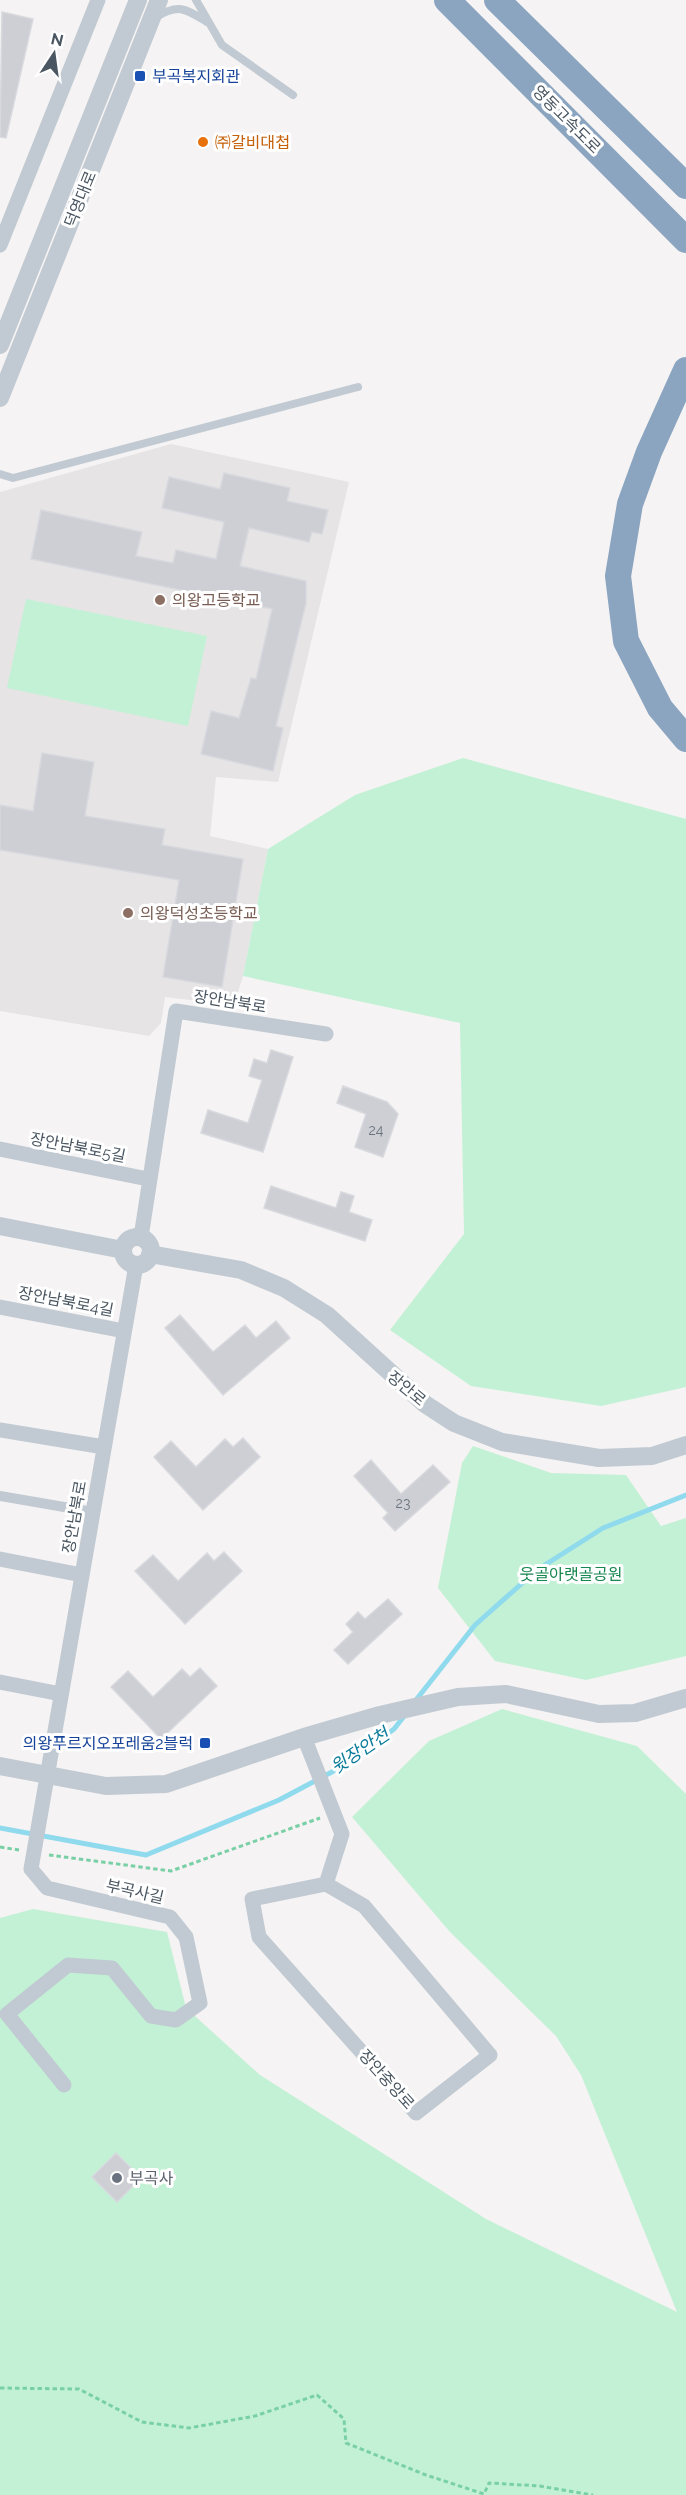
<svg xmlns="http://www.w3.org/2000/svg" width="686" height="2495" font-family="Raleway,'Noto Sans KR',sans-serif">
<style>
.education{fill:#e6e4e5}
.green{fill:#c3f1d5}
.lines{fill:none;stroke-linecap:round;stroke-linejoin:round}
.stream{stroke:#90daee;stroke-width:5}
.building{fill:#cdcfd5;stroke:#d7d9de;stroke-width:1.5}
.path{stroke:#7ad0a6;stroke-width:3;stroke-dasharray:4.5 3;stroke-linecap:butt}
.service{stroke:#c1cad2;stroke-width:8}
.pedestrian{stroke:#c1cad2;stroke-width:10}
.minor{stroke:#c1cad2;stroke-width:15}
.tertiary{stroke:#c1cad2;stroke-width:18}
.motorway{stroke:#8ba5c1;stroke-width:26}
.transit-dot{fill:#1a4fb4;stroke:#fff;stroke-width:2}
.food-dot{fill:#e8710a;stroke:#fff;stroke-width:2}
.education-dot{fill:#8d6e63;stroke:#fff;stroke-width:2}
.worship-dot{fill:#6b7280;stroke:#fff;stroke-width:2}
.labels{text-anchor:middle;stroke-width:6;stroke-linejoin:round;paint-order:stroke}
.number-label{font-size:14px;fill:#6b747e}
.transit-label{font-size:16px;fill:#164399;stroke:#fff;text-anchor:start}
.street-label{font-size:16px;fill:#4a5661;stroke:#fff}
.food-label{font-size:16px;fill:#c56008;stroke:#fff;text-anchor:start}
.education-label{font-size:16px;fill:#785e54;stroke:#fff;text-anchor:start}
.park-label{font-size:16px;fill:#17864f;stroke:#fff}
.worship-label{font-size:16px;fill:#5b616d;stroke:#fff;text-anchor:start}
.water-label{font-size:18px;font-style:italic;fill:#0c7c9b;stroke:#fff}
</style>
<rect width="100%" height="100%" fill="#f5f3f3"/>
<!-- education -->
<path class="education" d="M171 444 349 482 278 782 216 777 210 836 268 849 243 976 234 1005 165 997 161 1023 149 1036 0 1011V492Z"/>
<!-- green -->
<path class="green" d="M26 599 207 636 188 726 7 688Z
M463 758 686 819V1387L601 1406 471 1386 390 1330 464 1234 460 1023 243 976 268 849 355 795Z
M473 1446 551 1473 626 1475 661 1526 686 1518V1656L586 1680 495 1661 438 1588 462 1463Z
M502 1709 637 1746 686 1794V2495H0V1918L33 1909 167 1932 186 2008 260 2075 486 2219 677 2312 581 2075 556 2036 450 1932 352 1817 429 1741Z"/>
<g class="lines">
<!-- stream -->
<path class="stream" d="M416 1700 475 1625 537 1570 603 1528 686 1495
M0 1828 146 1855 279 1800 347 1764 394 1729 405 1715"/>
</g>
<!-- building -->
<path class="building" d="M2 12 33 19 6 138 0 137Z
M224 473 290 488 287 501 328 510 322 534 312 532 309 542 249 528 240 566 306 581V603L276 726 283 728 273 771 201 754 211 711 239 718 251 678 256 679 272 609 31 559 41 510 142 532 136 556 173 563 176 550 216 559 224 522 162 508 169 477 220 489Z
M42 753 94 762 85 816 165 829 162 845 243 859 222 987 163 977 179 880 0 850V805L33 811Z
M271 1050 293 1057 263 1152 201 1133 208 1110 248 1123 262 1080 249 1076 254 1059 267 1063Z
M343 1086 387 1102 398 1114 383 1157 355 1147 366 1114 337 1103Z
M271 1186 336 1208 341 1192 354 1196 349 1212 372 1220 365 1241 264 1208Z
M180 1315 213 1352 245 1325 256 1338 276 1321 290 1338 223 1395 165 1328Z
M243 1438 260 1457 203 1510 154 1457 171 1441 196 1467 225 1439 233 1447Z
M371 1460 401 1494 433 1465 450 1482 395 1531 383 1518 388 1513 354 1476Z
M224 1552 242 1571 185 1624 135 1571 153 1555 178 1581 207 1553 214 1561Z
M388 1599 402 1614 348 1664 334 1650 353 1632 346 1624 358 1612 365 1619Z
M200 1668 217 1686 161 1739 111 1687 128 1671 153 1697 182 1669 190 1677Z
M116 2153 141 2178 117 2202 92 2177Z"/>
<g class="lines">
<!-- path -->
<path class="path" d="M0 1847 19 1850
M49 1855 171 1871 320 1818
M0 2388 79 2389 142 2422 189 2428 255 2416 317 2395 344 2419 346 2443 426 2475 484 2494 489 2483 540 2486 593 2495"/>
<!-- service -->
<path class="service" d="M196 0 222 45 293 95
M156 17C179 3 186 9 207 22
M0 474 13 478 358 387"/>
<!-- pedestrian -->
<path class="pedestrian" d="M0 1496 93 1512"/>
<!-- minor -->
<path class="minor" d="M0 245 98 0
M0 1149 148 1179
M141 1237 176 1011 326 1034
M0 1307 124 1331
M0 1430 104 1447
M0 1559 82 1575
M0 1682 61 1694
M304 1737 342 1834 326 1884 252 1899 259 1937 416 2113 490 2055 364 1906 326 1884
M64 2085 7 2014 68 1965 112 1968 151 2016 176 2020 200 2003 186 1937 170 1917 47 1888 31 1869 136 1265"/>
<!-- tertiary -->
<path class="tertiary" d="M0 345 138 0
M0 398 159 0
M0 1226 123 1250
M123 1251a14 14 0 1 1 28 0a14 14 0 1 1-28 0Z
M150 1254 241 1270 284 1288 327 1315 425 1404 454 1423 502 1442 599 1458 652 1456 686 1445
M0 1766 106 1786 166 1784 304 1737 380 1715 458 1697 506 1694 599 1714 635 1713 686 1698"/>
<!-- motorway -->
<path class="motorway" d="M447 0 686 240
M497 0 686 186
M686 370 649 452 630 504 618 576 626 641 660 708 686 739"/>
</g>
<!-- markers -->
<g class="transit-dot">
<rect x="134" y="70" width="12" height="12" rx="3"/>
<rect x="199" y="1737" width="12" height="12" rx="3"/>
</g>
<circle class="food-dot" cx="203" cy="142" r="6"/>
<g class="education-dot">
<circle cx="160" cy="600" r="6"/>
<circle cx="128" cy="913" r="6"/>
</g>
<circle class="worship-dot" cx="117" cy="2178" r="6"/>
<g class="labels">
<!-- number labels -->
<g class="number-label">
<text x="376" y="1135">24</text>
<text x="403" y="1508">23</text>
</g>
<!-- transit labels -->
<g class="transit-label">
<text x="152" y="82">부곡복지회관</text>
<text x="193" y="1749" text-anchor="end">의왕푸르지오포레움2블럭</text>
</g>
<!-- street labels -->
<g class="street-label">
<text transform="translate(567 119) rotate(45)" y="6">영동고속도로</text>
<text transform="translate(80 199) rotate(-68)" y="6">덕영대로</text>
<text transform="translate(230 1001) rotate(9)" y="6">장안남북로</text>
<text transform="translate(78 1147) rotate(11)" y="6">장안남북로5길</text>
<text transform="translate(66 1301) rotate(11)" y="6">장안남북로4길</text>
<text transform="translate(407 1388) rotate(40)" y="6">장안로</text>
<text transform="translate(74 1517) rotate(-80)" y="6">장안남북로</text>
<text transform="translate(135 1891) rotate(13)" y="6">부곡사길</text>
<text transform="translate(387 2079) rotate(48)" y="6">장안중앙로</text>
</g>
<!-- food labels -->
<g class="food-label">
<text x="215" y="148">㈜갈비대첩</text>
</g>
<!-- education labels -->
<g class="education-label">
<text x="172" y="606">의왕고등학교</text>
<text x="140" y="919">의왕덕성초등학교</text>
</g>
<!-- park labels -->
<g class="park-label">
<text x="571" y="1580">웃골아랫골공원</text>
</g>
<!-- worship labels -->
<g class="worship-label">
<text x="129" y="2184">부곡사</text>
</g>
<!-- water labels -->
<g class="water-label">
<text transform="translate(360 1751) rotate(-34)" y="6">윗장안천</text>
</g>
</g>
<!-- north arrow -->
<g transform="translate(54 54) rotate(13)" stroke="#ffffff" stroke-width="4.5" paint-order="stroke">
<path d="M0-4.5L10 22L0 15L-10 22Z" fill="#4a5661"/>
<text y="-9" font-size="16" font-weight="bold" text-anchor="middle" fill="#4a5661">N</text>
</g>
</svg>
